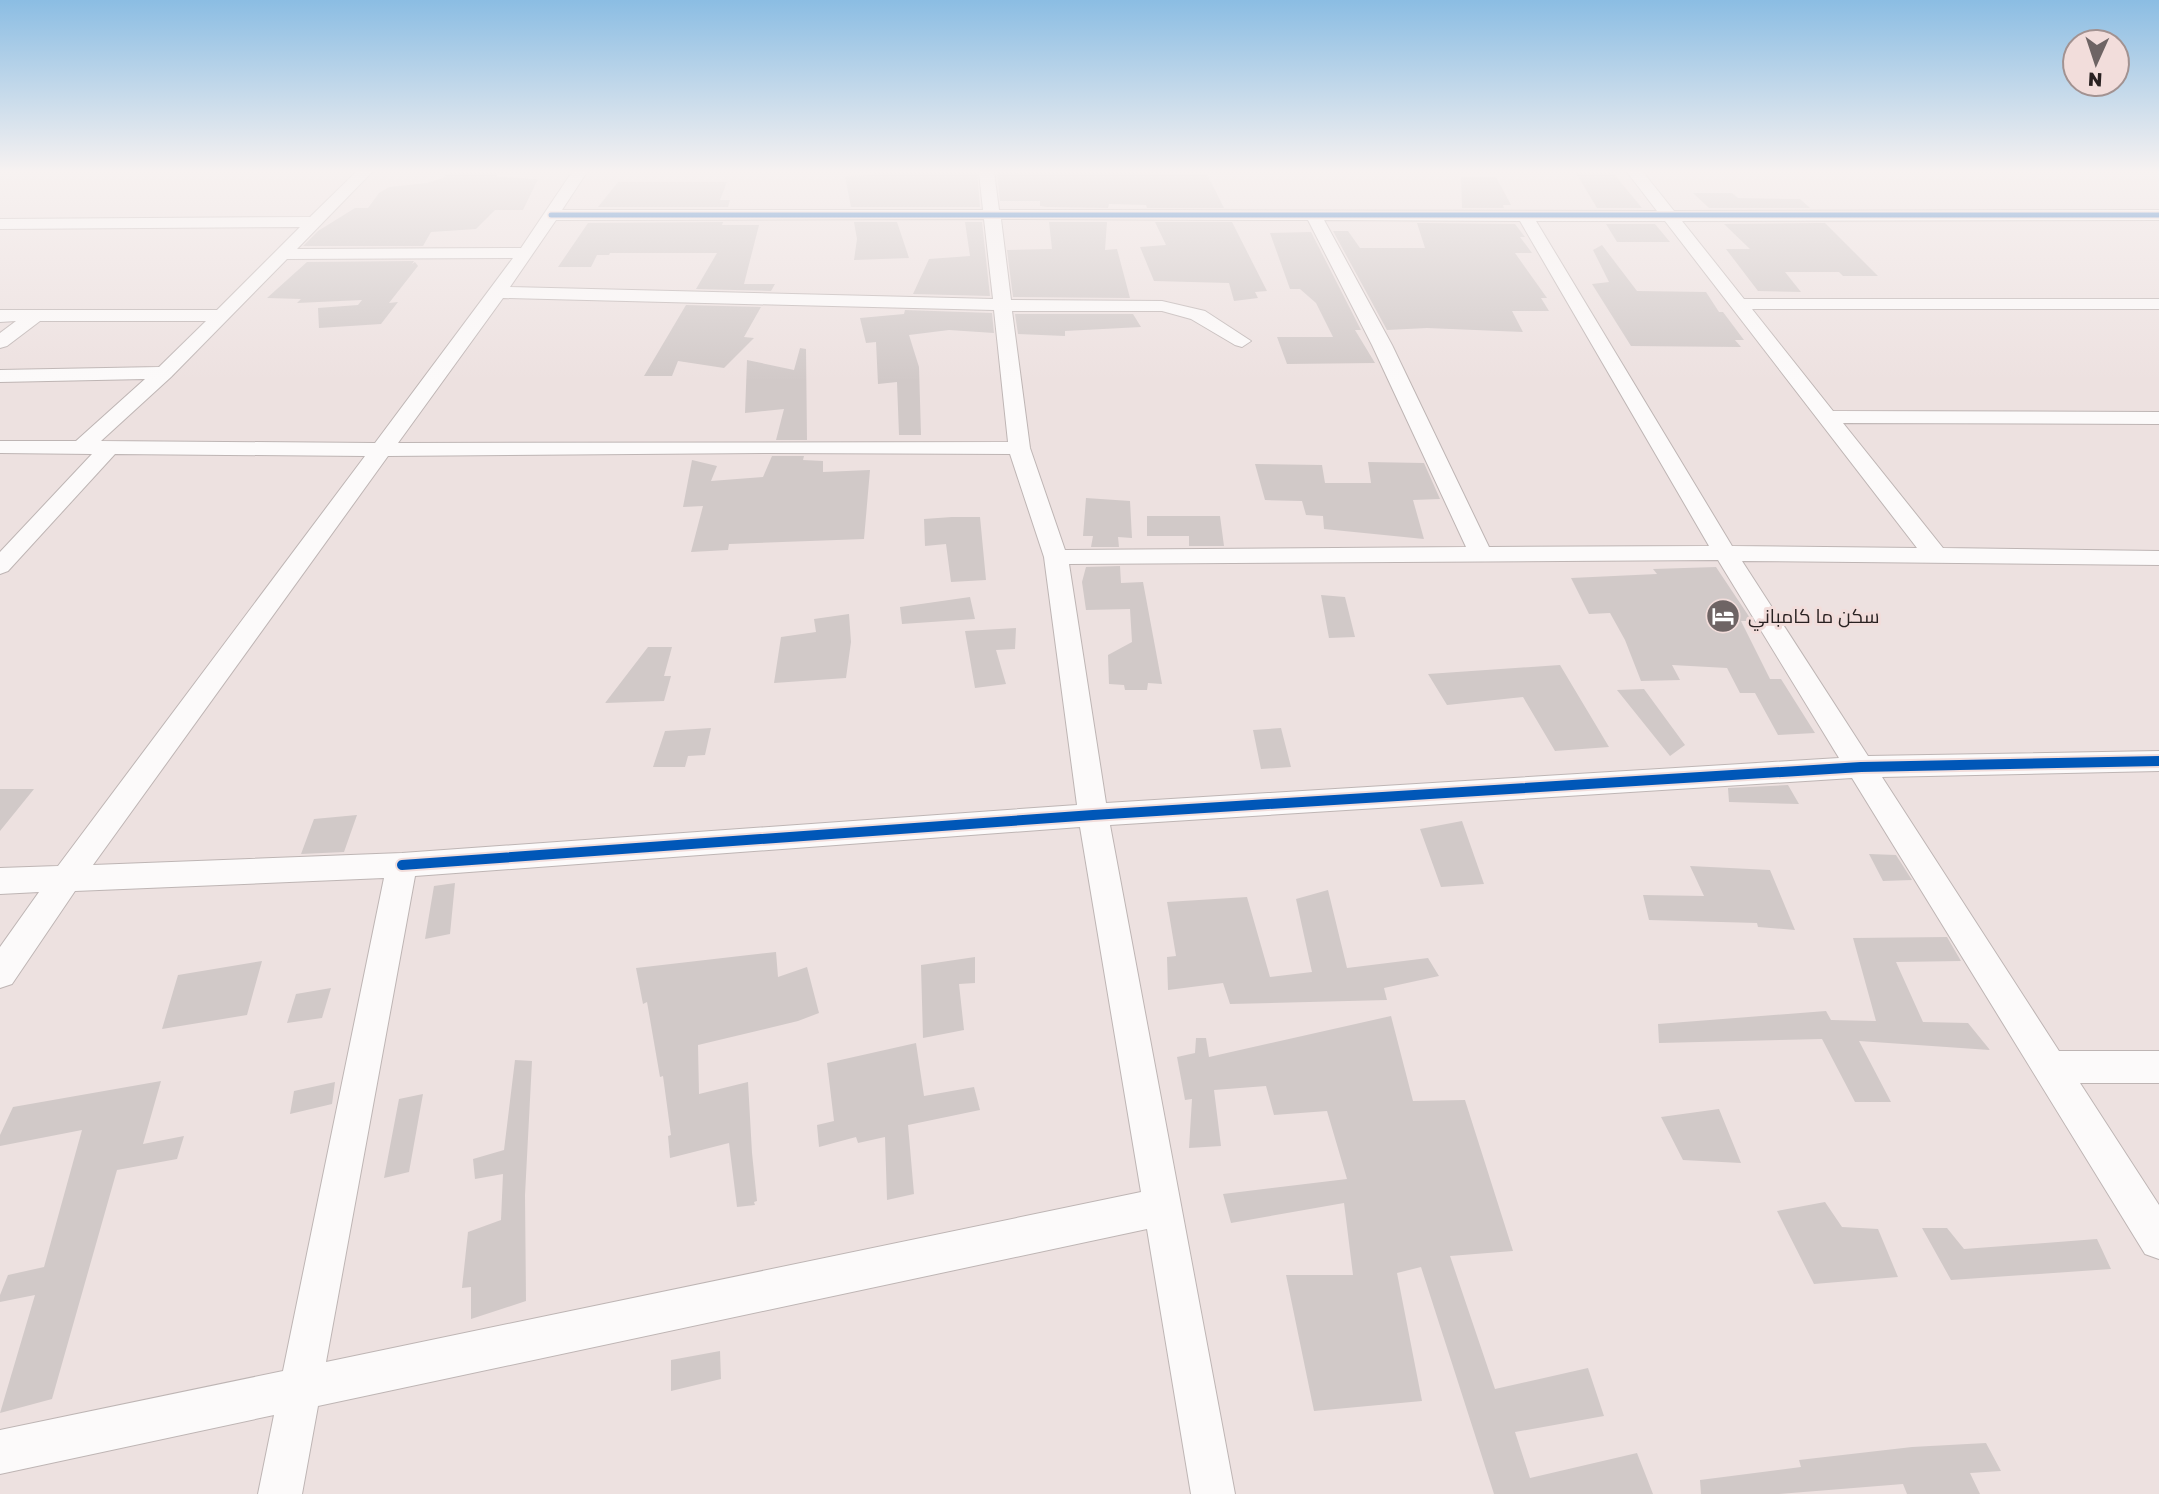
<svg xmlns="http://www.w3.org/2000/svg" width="2159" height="1494" font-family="'Golos Text',Cairo,sans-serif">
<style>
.building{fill:#d1c9c8}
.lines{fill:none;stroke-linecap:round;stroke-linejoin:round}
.minor-casing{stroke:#beb5b4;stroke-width:2}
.minor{fill:#fcfafa;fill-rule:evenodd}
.cycleway-far1-casing{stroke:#f2dddb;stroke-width:8}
.cycleway-casing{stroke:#f2dddb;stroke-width:14}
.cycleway-far1{stroke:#0057b8;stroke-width:5}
.cycleway{stroke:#0057b8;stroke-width:10}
.labels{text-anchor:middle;stroke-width:6;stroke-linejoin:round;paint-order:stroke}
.poi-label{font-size:19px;fill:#292121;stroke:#f2dddb;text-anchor:start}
</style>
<rect width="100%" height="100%" fill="#ede1e0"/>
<!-- building -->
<path class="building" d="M449 172H499L496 177 538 179 523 210H495L476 229 431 232 423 246H303L318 231 355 208H368L379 193 389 187 427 183 443 178Z
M873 172H977L980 207H851L845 176 874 175Z
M997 172 1207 174 1224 208H1147L1146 205 1109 204 1108 208 1047 207 1040 206V201H1000Z
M1576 173H1613L1642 208H1597Z
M1461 177H1496L1511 205H1503L1504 208H1462Z
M618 182H727L720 200H730L728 207H598Z
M1693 193H1732L1738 198 1800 199 1810 208H1709Z
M723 222 722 225H759L744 284H775L771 291 696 289 717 253H610L609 255H597L591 267H558L588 223Z
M854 222H897L909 258 854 260 857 239Z
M965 222H982L990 296 913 294 929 259 970 256Z
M1049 222H1107L1105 250 1117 249 1130 298 1013 297 1007 250 1052 249Z
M1155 222H1232L1267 291 1255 292 1258 298 1234 301 1229 283 1154 281 1140 247 1166 245Z
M1417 223 1515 224 1525 237H1520L1532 253H1515L1547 298H1541L1549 311H1512L1523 332 1427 328 1387 330 1333 231H1348L1360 248H1425Z
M1825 223 1878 276H1843L1839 272H1785L1801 292 1758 291 1726 249H1750L1724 224Z
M1606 224H1655L1670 242H1617Z
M1311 232 1361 330H1355L1375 363 1287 364 1277 337H1333L1316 303 1300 289H1290L1270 233Z
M1602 245 1637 291 1706 292 1719 312H1723L1744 340H1735L1741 347 1631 346 1592 284 1609 282 1593 250Z
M414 261 412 264 415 262 418 266 389 303 398 302 381 324 319 328 318 308 358 305 362 300 297 303 301 299 267 298 307 262Z
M686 305 761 307 744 337 754 338 724 368 678 361 672 376H644Z
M905 310 992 313 994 333 949 330 909 335 919 367 921 435H899L897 382 878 384 876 342 866 343 860 318 904 314Z
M1015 314H1133L1141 327 1065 331V336L1018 334Z
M800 348 806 349 807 440H776L784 409 745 413 747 360 794 370Z
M772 456H804L803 460 823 461V472L870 470 864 539 729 544 728 550 691 552 703 506 683 507 692 460 717 466 711 481 763 477Z
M1368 462 1424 463 1440 499 1413 500 1424 539 1324 529 1323 516 1306 515 1302 501 1265 500 1255 464 1322 465 1325 483H1371Z
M1086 498 1130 501 1132 538 1118 537 1119 547H1091L1093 536H1083Z
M1147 516H1220L1224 546H1189V536H1147Z
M952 517H980L986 580 951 582 946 544 925 546 924 519Z
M1120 566 1121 583 1143 582 1162 684 1148 683 1147 690H1125L1124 685 1109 684 1108 655 1132 642 1130 609 1086 610 1082 582 1086 567Z
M1716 567 1752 621H1741L1770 679H1781L1815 733 1778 735 1755 693H1740L1727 668 1672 665 1680 680 1641 681 1625 640 1610 613 1589 614 1571 578 1657 574 1653 569Z
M1321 595 1345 597 1355 637 1329 638Z
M970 597 975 619 902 624 900 607Z
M849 614 851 642 846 678 774 683 781 637 816 632 814 619Z
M1016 628 1015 649 996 650 1006 684 975 688 965 631Z
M648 647H672L664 676H671L664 701 605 703Z
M1560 665 1609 747 1555 751 1523 697 1447 705 1428 674Z
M1644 689 1685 745 1670 756 1617 690Z
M711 728 705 755 688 756 685 767H653L665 731Z
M1281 728 1291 767 1261 769 1253 730Z
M1788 785 1799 804 1729 802 1728 788Z
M0 789H34L0 831Z
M357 815 344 852 301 854 314 819Z
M1462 821 1484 884 1441 887 1420 829Z
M1869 854 1896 855 1912 880 1883 881Z
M1690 866 1770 870 1795 930 1758 927 1757 923 1649 920 1643 895 1704 896Z
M455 883 450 934 425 939 434 886Z
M1328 890 1347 968 1428 958 1439 976 1384 988 1387 1000 1230 1004 1223 983 1168 990 1167 957 1176 956 1167 902 1247 897 1270 977 1312 972 1296 899Z
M1947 937 1961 961 1896 962 1923 1022 1968 1023 1990 1050 1859 1041 1891 1102H1855L1822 1039 1659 1043 1658 1024 1826 1011 1831 1020 1876 1021 1853 938Z
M776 952 778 977 807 967 819 1013 798 1021 698 1045 699 1094 748 1082 752 1153 757 1201 754 1202 755 1205 737 1207 729 1143 670 1158 668 1136 671 1135 663 1076 660 1077 647 1002 643 1004 636 968Z
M975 957V983L959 984 964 1030 923 1038 921 965Z
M262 961 247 1015 162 1029 178 975Z
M331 988 322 1018 287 1023 296 994Z
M1391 1016 1413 1101 1465 1100 1513 1251 1450 1256 1495 1389 1588 1368 1604 1416 1515 1432 1530 1478 1637 1453 1653 1494H1494L1421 1267 1397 1273 1422 1401 1314 1411 1286 1275H1353L1344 1203 1231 1223 1223 1194 1347 1179 1327 1111 1274 1115 1266 1086 1214 1090 1221 1146 1189 1148 1192 1099 1185 1100 1177 1057 1195 1053 1196 1038H1206L1209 1057Z
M916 1043 924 1096 974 1087 980 1110 908 1125 914 1194 887 1200 885 1137 858 1143 856 1137 819 1147 817 1125 834 1121 827 1063Z
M515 1060 532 1061 525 1195 526 1301 471 1319V1287L462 1288 468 1232 501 1220 503 1174 475 1179 473 1159 504 1150Z
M161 1081 143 1144 184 1136 177 1159 117 1170 52 1399 0 1413 35 1295 0 1302V1295L8 1275 44 1267 82 1130 0 1146V1135L13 1107Z
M335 1082 332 1104 290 1114 294 1091Z
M423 1094 409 1172 384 1178 399 1099Z
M1719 1109 1741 1163 1683 1160 1661 1117Z
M1825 1202 1842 1227 1878 1229 1898 1277 1814 1284 1777 1211Z
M1922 1228H1947L1964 1249 2097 1239 2111 1269 1951 1280Z
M720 1351 721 1379 671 1391V1360Z
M1986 1443 2001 1471 1970 1473 1980 1494H1907L1903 1484 1779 1494H1701L1700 1480 1801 1467 1799 1460 1912 1447Z"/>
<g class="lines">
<!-- minor casing -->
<g class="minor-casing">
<path id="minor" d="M356 172H372L297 249 521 248 572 172H587L562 210H983L979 172H994L999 210 1657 211 1627 172H1643L1674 211 2159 210V220L1682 221 1744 299H2159V309H1752L1833 411 2159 412V424L1843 423 1943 548 2159 551V565L1742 561 1868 756 2159 751V771L1882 777 2059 1051H2159V1083H2080L2159 1205V1259L2145 1254 1852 778 1110 825 1235 1494H1191L1147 1229 318 1406 302 1494H258L274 1415 0 1474V1430L283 1371 384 878 75 891 12 984 0 988V947L39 892 0 894V868L58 866 365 456 115 454 8 571 0 574V552L92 454 0 453V441H76L145 379 0 382V370L159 367 206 321H40L7 346 0 348V333L16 321 0 322V310H217L300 227 0 229V219L310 217ZM984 219 993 299 510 287 556 220ZM1001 219 1308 220 1372 345 1466 547 1065 550 1030 448 1012 311H1162L1191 319 1235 345 1242 347 1251 341 1205 311 1162 301 1011 300ZM1324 220 1520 221 1709 546 1489 547 1392 345ZM1536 221H1665L1917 548 1732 546ZM513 258 375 443 101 441 171 377 287 259ZM503 298 994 310 1008 442 398 443ZM771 453 1010 454 1044 557 1077 805 402 853 93 865 388 456ZM1718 560 1839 758 1106 803 1069 564ZM1080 827 1141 1192 326 1362 415 876Z"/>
</g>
<!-- minor -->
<use href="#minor" class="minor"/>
<!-- cycleway-far1 casing -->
<g class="cycleway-far1-casing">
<path id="cycleway-far1" d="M551 215H2159"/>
</g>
<!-- cycleway casing -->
<g class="cycleway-casing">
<path id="cycleway" d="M402 865 1093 815 1861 767 2159 761"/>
</g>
<!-- cycleway-far1 -->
<use href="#cycleway-far1" class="cycleway-far1"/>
<!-- cycleway -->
<use href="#cycleway" class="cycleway"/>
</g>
<!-- sky -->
<linearGradient id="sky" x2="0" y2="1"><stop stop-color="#8bbde3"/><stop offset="0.45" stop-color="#f7f2f1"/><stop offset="1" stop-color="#f7f2f1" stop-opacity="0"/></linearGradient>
<rect width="2159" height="381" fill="url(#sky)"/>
<!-- icons -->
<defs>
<g id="hotel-disc" transform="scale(1.75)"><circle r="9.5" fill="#6e6464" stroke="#f2dddb"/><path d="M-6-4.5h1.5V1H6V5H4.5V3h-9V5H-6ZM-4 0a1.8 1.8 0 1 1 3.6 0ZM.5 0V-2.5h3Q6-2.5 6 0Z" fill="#fff"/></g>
</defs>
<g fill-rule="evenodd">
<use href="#hotel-disc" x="1723" y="616"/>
</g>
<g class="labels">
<!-- poi labels -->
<g class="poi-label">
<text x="1748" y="623">سكن ما كامباني</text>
</g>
</g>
<!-- north arrow -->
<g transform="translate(2096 63) rotate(183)"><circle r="33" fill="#f2dddb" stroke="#a29291" stroke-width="2"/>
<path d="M0-5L12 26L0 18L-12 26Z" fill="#6e6464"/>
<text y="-10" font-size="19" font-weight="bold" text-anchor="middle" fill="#292121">N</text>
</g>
</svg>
